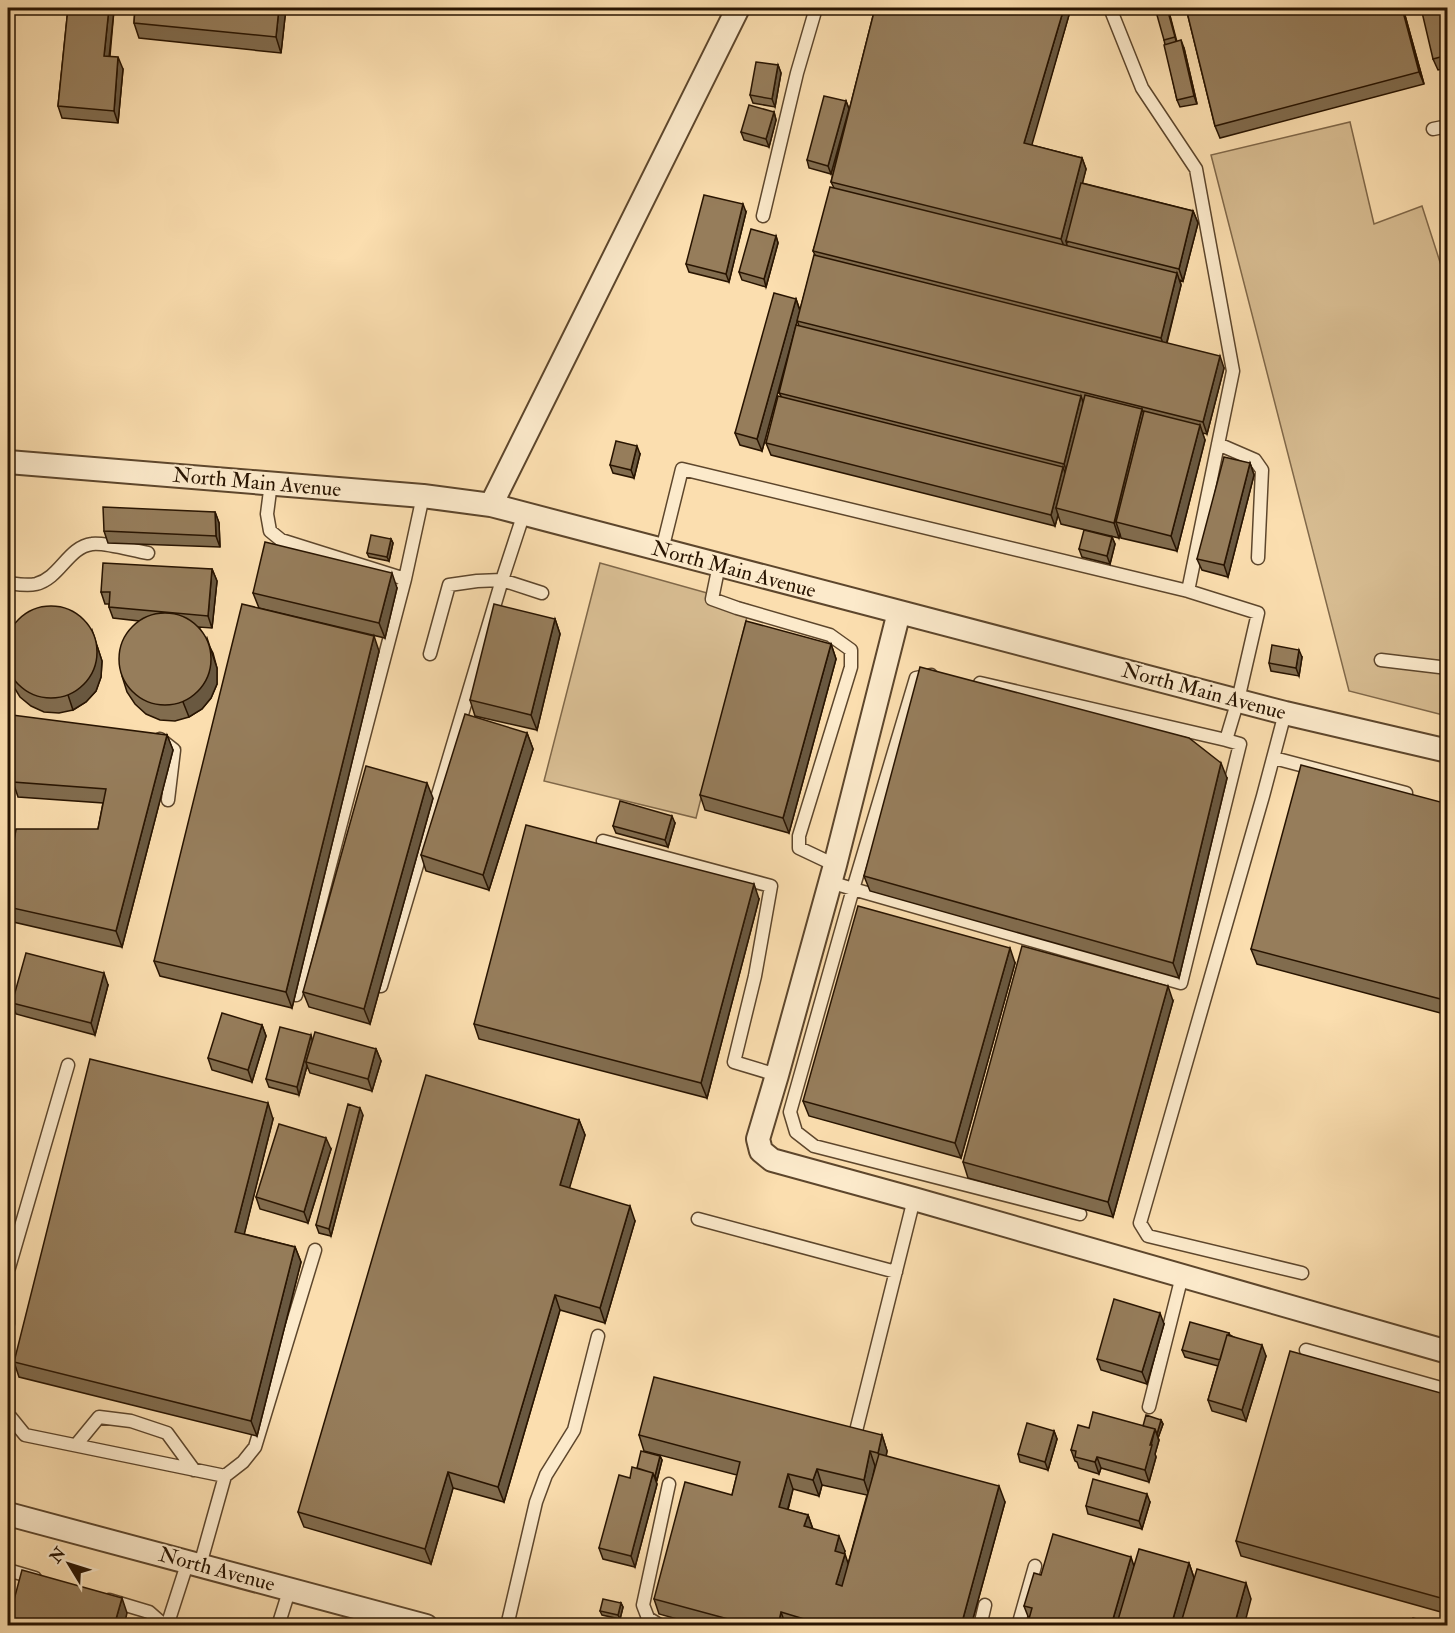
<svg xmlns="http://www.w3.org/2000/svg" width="1455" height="1633" font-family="'IM FELL Double Pica',serif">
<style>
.green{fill:#d7bc91;stroke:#806849;stroke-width:1.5}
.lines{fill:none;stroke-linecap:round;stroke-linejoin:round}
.service-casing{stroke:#5d462c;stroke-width:15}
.minor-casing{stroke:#5d462c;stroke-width:26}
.service{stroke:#fceacb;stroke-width:12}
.minor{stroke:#fceacb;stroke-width:22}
.wall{fill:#816c4e;stroke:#281401;stroke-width:1.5;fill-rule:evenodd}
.shaded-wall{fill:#695840;stroke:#281401;stroke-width:1.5}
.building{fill:#967d5b;stroke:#281401;stroke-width:1.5}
.labels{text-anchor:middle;stroke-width:4.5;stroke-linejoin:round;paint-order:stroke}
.street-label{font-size:21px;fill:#281401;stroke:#fceacb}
</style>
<rect width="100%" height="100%" fill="#fbdeaf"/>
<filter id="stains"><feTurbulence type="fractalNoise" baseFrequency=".00333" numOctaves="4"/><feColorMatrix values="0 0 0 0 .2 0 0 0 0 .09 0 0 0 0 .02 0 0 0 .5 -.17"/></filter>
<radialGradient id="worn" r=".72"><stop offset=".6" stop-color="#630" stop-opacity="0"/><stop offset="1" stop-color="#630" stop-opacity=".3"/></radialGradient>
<!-- green -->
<path class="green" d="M1350 122 1374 224 1422 206 1448 287 1447 716 1349 691 1211 155Z
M600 563 750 605 696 818 544 781Z"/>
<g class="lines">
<!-- service casing -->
<g class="service-casing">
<path id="service" d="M1110 8 1142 88 1196 169 1233 371 1188 591
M1433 129 1448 126
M763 216 797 73 816 8
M1218 444 1255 460 1262 470 1258 558
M271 483 267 514 270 531 281 540 405 579
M662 550 682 469 1188 591 1258 613 1238 700 1226 740 980 683
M719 565 712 599 737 608 830 635 851 650V667L799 836V848L835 865
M8 583C16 584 27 586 36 584 60 578 68 547 92 544 105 542 134 551 148 553
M430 654 449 585 477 581 502 580 542 593
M1381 660 1448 668
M1285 713 1263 796 1140 1223 1148 1236 1302 1273
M160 739 174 750 168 800
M1274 758 1406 793
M603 841 771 886 755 976 734 1062 777 1075
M830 882 853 889 916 678 931 675
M381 986 502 580 524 513
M296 995 405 579 423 496
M1080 1214 814 1146 796 1132 790 1112 853 889 1181 983 1240 744 1226 740
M698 1219 896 1272
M8 1324V1271L68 1065
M1306 1350 1448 1390
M8 1361V1414L25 1435 225 1476
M1149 1407 1182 1276
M856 1431 914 1199
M76 1445 99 1417 131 1421 167 1433 194 1470
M200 1565 225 1476 243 1462 255 1447 315 1250
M8 1570 35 1578
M109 1600 149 1612 165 1626
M167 1626 188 1561
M278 1626 290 1588
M507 1626 536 1502 546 1475 574 1430 598 1336
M661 1626 648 1618 643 1605 669 1484
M980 1626 985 1605
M1018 1626 1035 1566"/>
</g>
<!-- minor casing -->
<g class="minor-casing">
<path id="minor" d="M8 462 423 496 491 505 1285 713 1448 751
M491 505 738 8
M899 612 835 865 777 1075 758 1139 761 1151 772 1160 914 1199 1448 1352
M8 1514 426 1626"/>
</g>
<!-- service -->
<use href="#service" class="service"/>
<!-- minor -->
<use href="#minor" class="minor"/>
</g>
<!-- wall -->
<path class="wall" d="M68 8H113L114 10 110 56 123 69 118 123 62 118 58 106Z
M135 8H286L281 53 139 38 134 23Z
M875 8H1071L1031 145 1082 158 1086 169 1082 183 1193 211 1198 223 1183 281 1180 280 1181 285 1167 343 1224 368 1207 434 1202 433 1205 440 1177 551 1121 538 1120 534 1119 538 1061 524 1058 515 1055 526 771 455 766 443 781 396 779 393 799 326 797 320 762 451 740 445 735 433 796 299 800 310 815 255 813 251 834 188 831 182Z
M1168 8 1177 42 1184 48 1197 104 1180 107 1177 100 1164 40Z
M1186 8H1403L1424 84 1220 138 1215 126Z
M1448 8V68L1438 70 1433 59Z
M778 65 781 73 775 107 753 103 750 95Z
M846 101 849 109 831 174 809 168 807 160Z
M774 112 776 120 769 147 744 140 741 132Z
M746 212 729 282 689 272 686 264Z
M776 236 778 243 766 287 742 280 739 272Z
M640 454 634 478 613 473 610 465Z
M1250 463 1254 475 1228 577 1202 570 1197 559Z
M215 512 219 523 220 547 108 543 104 531Z
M1112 537 1115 544 1110 564 1082 557 1079 549Z
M391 539 393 543 389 561 369 557 367 553Z
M212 569 217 581 212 628 199 627 213 653 217 668V684L211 698 202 709 189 717 175 721 160 720 146 714 135 704 127 692 122 676 139 621 113 618 109 607V604H105L101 592Z
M397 588 385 638 259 608 253 593Z
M555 619 560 634 537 730 475 716 470 700Z
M8 634 97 646 102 661 101 677 96 691 86 702 73 710 59 713 44 712 31 706 20 697 12 684 8 672Z
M831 644 836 659 789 833 705 810 700 795Z
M379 651 292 1008 160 976 154 961Z
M1302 657 1299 676 1271 671 1269 663Z
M527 733 533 749 489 890 426 871 421 855Z
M167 735 173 750 122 947 9 921 8 918V880L98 829 103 803 18 797 13 782Z
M1227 778 1179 978 870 891 864 876Z
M433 798 370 1024 309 1007 303 992Z
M1448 804V1015L1257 964 1251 949Z
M675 823 668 847 616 833 613 826Z
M759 899 707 1098 479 1039 474 1024Z
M1015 963 961 1158 809 1116 803 1101Z
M108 985 95 1035 16 1014 12 1003Z
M1173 1001 1113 1217 968 1178 963 1162Z
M262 1025 266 1036 252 1082 212 1070 208 1058Z
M312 1040 376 1049 381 1061 372 1091 310 1073 307 1066 299 1095 269 1087 266 1079Z
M363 1115 331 1236 319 1233 316 1225Z
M273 1119 244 1234 295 1247 301 1262 257 1436 19 1377 14 1362Z
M579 1120 585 1135 569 1188 635 1221 605 1323 560 1310 504 1502 453 1488 431 1564 304 1527 298 1512Z
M331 1149 308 1223 260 1209 256 1197Z
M1164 1324 1147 1384 1101 1370 1097 1359Z
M1229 1333 1230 1335 1266 1356 1246 1421 1212 1411 1208 1400 1218 1366 1185 1357 1182 1350Z
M1448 1395V1614L1241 1556 1236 1541Z
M1161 1420 1163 1424 1158 1438 1159 1440 1155 1454 1156 1457 1149 1482 1101 1468 1099 1474 1079 1468 1077 1462 1075 1461 1071 1450 1089 1428 1143 1426Z
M1054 1431 1057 1439 1048 1470 1020 1462 1018 1454Z
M639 1435H882L887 1451 886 1456 1005 1502 971 1626H702L659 1614 654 1599 732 1495 737 1475 644 1451ZM822 1485 867 1495 848 1564 844 1554 845 1551 813 1529 808 1515 788 1510 793 1489 819 1496Z
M660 1456 662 1460 657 1480 655 1479 657 1484 635 1567 603 1559 599 1548 637 1468Z
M1150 1502 1142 1529 1088 1514 1086 1506Z
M1189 1563 1194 1578 1251 1599 1029 1619 1024 1606 1041 1575 1134 1566Z
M621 1603 623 1607 620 1619 602 1615 600 1611Z"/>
<!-- shaded-wall -->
<path class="shaded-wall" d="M109 8H113L114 10 108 67 104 56Z
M279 8H286L281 53 276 37Z
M1064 8H1071L1029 155 1024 143Z
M1167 8H1168L1177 45 1175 37Z
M1402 8H1403L1424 84 1419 72Z
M1181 40 1184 48 1197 104 1194 96Z
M118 57 123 69 118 123 114 111Z
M778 65 781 73 775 107 772 99Z
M846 101 849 109 831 174 828 166Z
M774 112 776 120 769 147 766 139Z
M1082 158 1086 169 1068 242 1066 241 1067 245 1066 251 1061 239Z
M743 204 746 212 729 282 726 274Z
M1193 211 1198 223 1183 281 1179 269Z
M776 236 778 243 766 287 764 279Z
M1177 273 1181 285 1165 349 1161 338Z
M796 299 800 311 762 451 757 439Z
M1220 356 1224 368 1207 434 1203 422Z
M1081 396 1085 408 1068 475 1064 464Z
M1142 409 1148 424 1116 522 1120 534 1119 538 1114 523Z
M1200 425 1205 440 1177 551 1171 536Z
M637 446 640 454 634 478 631 470Z
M1250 463 1254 475 1228 577 1224 565Z
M1063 467 1067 478 1056 508 1058 515 1055 526 1051 515Z
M215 512 219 523 220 547 216 536Z
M1112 537 1115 544 1110 564 1107 556Z
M391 539 393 543 389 561 387 557Z
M212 569 217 581 212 628 208 616Z
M392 573 397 588 385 638 379 623Z
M555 619 560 634 537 730 531 715Z
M92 630 102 661 101 677 96 691 86 702 73 710 68 695Z
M374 636 379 651 292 1008 286 992Z
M207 638 217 668V684L211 698 202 709 189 717 183 702Z
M831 644 836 659 789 833 783 818Z
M1299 650 1302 657 1299 676 1296 668Z
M527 733 533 749 489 890 483 875Z
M167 735 173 750 122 947 116 931Z
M1221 763 1227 778 1179 978 1173 963Z
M427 783 433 798 370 1024 364 1009Z
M672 816 675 823 668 847 665 840Z
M754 884 759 899 707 1098 701 1083Z
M1010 948 1015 963 961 1158 955 1143Z
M104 973 108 985 95 1035 91 1023Z
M1168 986 1173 1001 1113 1217 1108 1202Z
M262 1025 266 1036 252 1082 248 1070Z
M311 1035 313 1043 306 1062 307 1066 299 1095 297 1087Z
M376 1049 381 1061 372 1091 368 1079Z
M268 1103 273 1119 241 1247 235 1232Z
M360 1108 363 1115 331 1236 329 1229Z
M579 1120 585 1135 566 1200 560 1185Z
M326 1138 331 1149 308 1223 304 1212Z
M630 1206 635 1221 605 1323 600 1308Z
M295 1247 301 1262 257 1436 251 1421Z
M555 1295 560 1310 504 1502 498 1487Z
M1160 1313 1164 1324 1147 1384 1142 1372Z
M1262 1345 1266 1356 1246 1421 1242 1410Z
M1161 1420 1163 1424 1158 1438 1157 1434Z
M1155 1429 1159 1440 1155 1454 1156 1457 1149 1482 1145 1470Z
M1054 1431 1057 1439 1048 1470 1045 1462Z
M882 1435 887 1451 884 1468 878 1453Z
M870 1451 875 1466 869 1495 864 1480Z
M660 1456 662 1460 657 1480 655 1476Z
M1097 1457 1101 1468 1099 1474 1095 1462Z
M817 1469 822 1485 819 1496 813 1480Z
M448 1472 453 1488 431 1564 425 1549Z
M653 1473 657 1484 635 1567 631 1556Z
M788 1474 793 1489 784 1523 779 1507Z
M999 1486 1005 1502 971 1626H961Z
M1147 1494 1150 1502 1142 1529 1139 1521Z
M808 1515 813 1530 804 1526Z
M839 1536 845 1551 840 1567 835 1551Z
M845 1554 850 1569 842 1599 836 1584Z
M1131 1557 1136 1572 1121 1626 1113 1619Z
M1189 1563 1194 1578 1181 1626H1171Z
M1246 1583 1251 1599 1244 1626H1234Z
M122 1598 127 1613 124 1626H114Z
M621 1603 623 1607 620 1619 618 1615Z
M781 1612 786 1626H778Z"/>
<!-- building -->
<path class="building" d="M68 8H109L104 56 118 57 114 111 58 106Z
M135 8H279L276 37 134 23Z
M875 8H1064L1024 143 1082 158 1061 239 831 182Z
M1155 8H1167L1175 37 1164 40Z
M1186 8H1402L1419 72 1215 126Z
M1421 8H1448V55L1433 59Z
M1181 40 1194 96 1177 100 1164 45Z
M756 62 778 65 772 99 750 95Z
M824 96 846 101 828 166 807 160Z
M749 105 774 112 766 139 741 132Z
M1081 183 1193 211 1179 269 1066 241Z
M830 187 1177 273 1161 338 813 251Z
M1448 187V214L1441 189Z
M704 195 743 204 726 274 686 264Z
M751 229 776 236 764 279 739 272Z
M814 255 1220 356 1203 422 797 321Z
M774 293 796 299 757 439 735 433Z
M796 325 1081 396 1064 464 779 393Z
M1085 395 1142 409 1114 523 1056 508Z
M778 396 1063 467 1051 515 766 443Z
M1144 411 1200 425 1171 536 1116 522Z
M616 441 637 446 631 470 610 465Z
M1224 457 1250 463 1224 565 1197 559Z
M103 507 215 512 216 536 104 531Z
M1084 530 1112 537 1107 556 1079 549Z
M371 535 391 539 387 557 367 553Z
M265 542 392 573 379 623 253 593Z
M103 563 212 569 208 616 109 607 110 592H101Z
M242 604 374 636 286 992 154 961Z
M494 604 555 619 531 715 470 700Z
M5 652a46 46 0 1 1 92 0a46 46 0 1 1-92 0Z
M119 659a46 46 0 1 1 92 0a46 46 0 1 1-92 0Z
M746 621 831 644 783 818 700 795Z
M1272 645 1299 650 1296 668 1269 663Z
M920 667 1189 738 1221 763 1173 963 864 876Z
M465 714 527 733 483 875 421 855Z
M12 715 167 735 116 931 8 907V880L16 829H98L106 789 13 782Z
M1301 765 1448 804V1001L1251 949Z
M366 766 427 783 364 1009 303 992Z
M620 801 672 816 665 840 613 826Z
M526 825 754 884 701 1083 474 1024Z
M858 906 1010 948 955 1143 803 1101Z
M1022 946 1168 986 1108 1202 963 1162Z
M26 953 104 973 91 1023 12 1003Z
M222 1013 262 1025 248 1070 208 1058Z
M280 1027 311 1035 297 1087 266 1079Z
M315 1032 376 1049 368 1079 306 1062Z
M90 1059 268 1103 235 1232 295 1247 251 1421 14 1362Z
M426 1075 579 1120 560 1185 630 1206 600 1308 555 1295 498 1487 448 1472 425 1549 298 1512Z
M348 1104 360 1108 329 1229 316 1225Z
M279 1124 326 1138 304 1212 256 1197Z
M1114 1299 1160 1313 1142 1372 1097 1359Z
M1190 1322 1229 1333 1228 1335H1227L1220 1360 1182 1350Z
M1227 1335 1262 1345 1242 1410 1208 1400Z
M1290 1351 1448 1395V1600L1236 1541Z
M654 1377 882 1435 878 1453 870 1451 864 1480 817 1469 813 1480 788 1474 779 1507 808 1515 804 1526 839 1536 835 1551 845 1554 836 1584 842 1586 879 1454 999 1486 961 1626H827L781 1612 778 1626H754L654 1599 685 1482 732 1495 740 1462 639 1435Z
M1093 1412 1155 1429 1150 1445H1152L1145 1470 1097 1457 1095 1462 1075 1457 1076 1451 1071 1450 1078 1425 1089 1428Z
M1146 1415 1161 1420 1157 1434 1155 1429 1143 1426Z
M1027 1423 1054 1431 1045 1462 1018 1454Z
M641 1451 660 1456 655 1476H654L653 1473 637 1468Z
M632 1467 653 1473 631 1556 599 1548 619 1475 630 1478Z
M1093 1479 1147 1494 1139 1521 1086 1506Z
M1053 1534 1131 1557 1113 1619 1118 1620 1139 1549 1189 1563 1171 1626H1027L1032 1608 1024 1606 1034 1573 1041 1575Z
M1197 1569 1246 1583 1234 1626H1180Z
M22 1570 122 1598 114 1626H8V1622Z
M603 1599 621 1603 618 1615 600 1611Z
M1413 1618 1443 1626H1411Z"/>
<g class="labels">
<!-- street labels -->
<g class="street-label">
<text transform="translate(257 482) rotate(5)" y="7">North Main Avenue</text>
<text transform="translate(734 569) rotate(15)" y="7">North Main Avenue</text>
<text transform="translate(1204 691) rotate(15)" y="7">North Main Avenue</text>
<text transform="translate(217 1569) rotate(15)" y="7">North Avenue</text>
</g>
</g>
<!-- margin -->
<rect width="1455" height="1633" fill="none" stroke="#fbdeaf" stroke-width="30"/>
<rect x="9" y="9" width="1437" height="1615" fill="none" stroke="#281401" stroke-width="3"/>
<rect x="15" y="15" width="1425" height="1603" fill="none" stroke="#281401" stroke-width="1.5"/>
<!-- north arrow -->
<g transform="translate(69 1564) rotate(308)" stroke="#fceacb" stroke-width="4.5" paint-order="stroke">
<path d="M0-4.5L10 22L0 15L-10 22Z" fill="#281401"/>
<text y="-9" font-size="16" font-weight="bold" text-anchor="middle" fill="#281401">N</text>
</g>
<rect width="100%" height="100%" filter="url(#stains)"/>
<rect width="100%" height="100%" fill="url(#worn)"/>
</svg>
